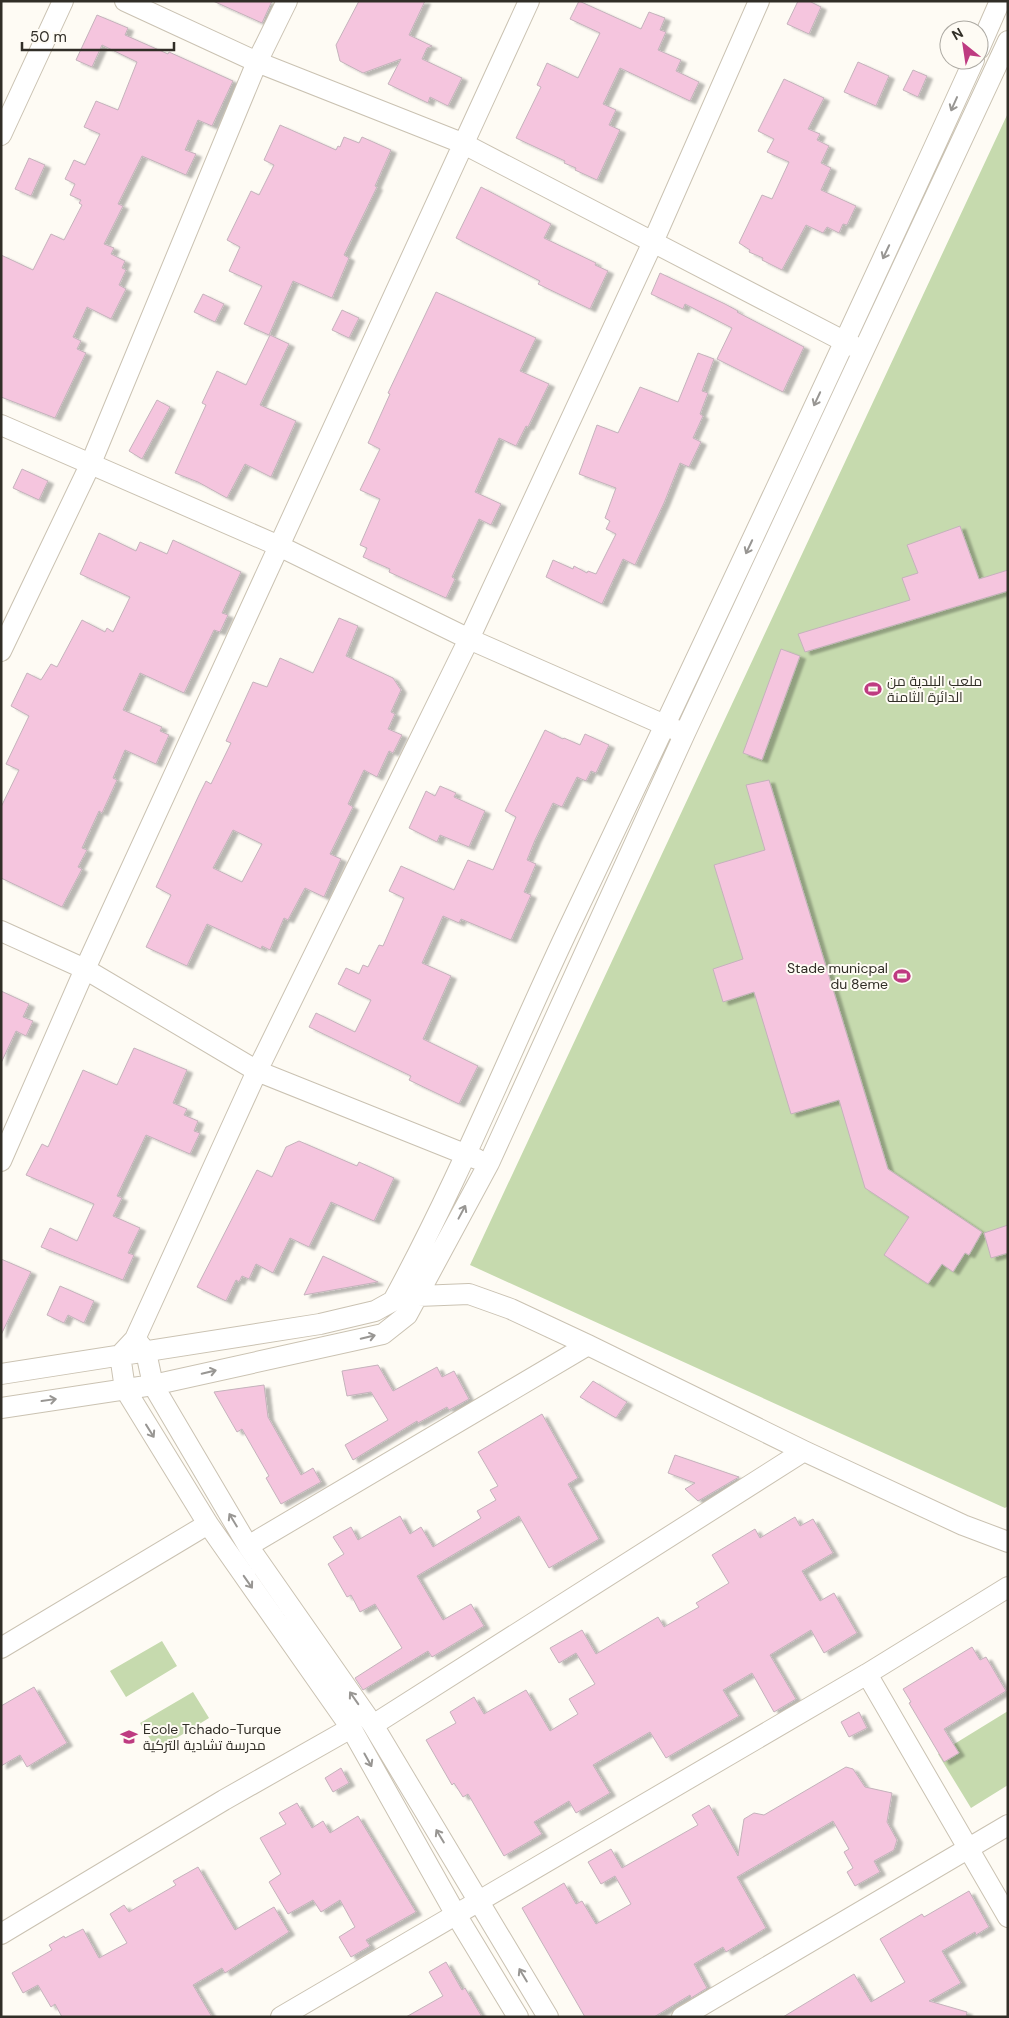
<svg xmlns="http://www.w3.org/2000/svg" width="1009" height="2018" font-family="'DM Sans',Cairo,sans-serif">
<style>
.green{fill:#c6daae}
.building{fill:#f5c5de;stroke:#c4b2bb;fill-rule:evenodd;filter:url(#shadow)}
.lines{fill:none;stroke-linecap:round;stroke-linejoin:round}
.minor-casing{stroke:#cac2b2;stroke-width:22}
.minor{stroke:#fff;stroke-width:20}
.oneway{stroke:#989693}
.labels{text-anchor:middle;stroke-width:4;stroke-linejoin:round;paint-order:stroke}
.poi-label{font-size:14px;fill:#312e27;stroke:#fefbf4;text-anchor:start}
</style>
<defs>
<filter id="shadow"><feDropShadow dx="5.5" dy="3" stdDeviation="1" flood-color="#0004"/></filter>
</defs>
<rect width="100%" height="100%" fill="#fefbf4"/>
<!-- green -->
<path class="green" d="M1008 113V1506L1005 1508 470 1265Z
M162 1641 177 1666 126 1697 110 1671Z
M193 1692 209 1718 157 1750 140 1723Z
M1008 1711V1785L971 1808 938 1754Z"/>
<!-- building -->
<path class="building" d="M213 1H272L262 23Z
M359 1H425L409 35 432 46 427 48 422 59 462 78 448 106 430 97 428 103 388 84 401 59 363 73 340 61 336 45Z
M579 1 641 29 649 12 665 18 660 30 666 32 658 50 681 60 676 71 699 82 690 101 620 68 603 104 616 110 609 125 620 130 597 180 575 170 576 168 564 163 565 161 516 138 541 87 537 85 547 63 578 78 600 33 570 19Z
M798 1H809L821 7 809 34 787 24Z
M97 15 128 28 125 35 168 54 169 52 233 81 212 126 198 120 185 150 196 154 186 175 142 156 118 204 123 206 104 244 114 248 111 254 125 261 122 268 126 270 119 285 126 289 111 319 87 307 73 337 81 341 77 349 86 353 55 418 1 397V255L33 270 51 234 64 240 82 205 79 203 81 200 70 195 75 184 65 179 74 160 85 165 100 134 84 127 96 101 118 110 137 62 102 45 92 67 76 60Z
M858 62 889 76 876 106 844 92Z
M913 70 927 76 918 97 903 90Z
M784 79 824 98 808 129 820 134 817 140 829 146 821 163 831 168 821 190 856 206 847 225 843 224 839 233 827 227 823 233 806 225 782 270 762 260 763 258 749 252 750 250 739 243 762 195 772 199 789 162 767 152 774 139 758 131Z
M280 125 336 150 338 146 340 147 344 137 359 143 362 137 391 150 375 186 377 187 344 255 349 258 332 298 293 281 269 335 244 324 262 286 229 271 240 247 227 240 251 191 259 195 274 165 264 160Z
M29 158 45 165 31 196 15 189Z
M481 187 551 224 544 238 596 263 595 265 608 271 590 309 538 284 540 281 456 238Z
M660 273 725 304 738 311 737 312 804 347 783 392 717 359 732 328 685 304 683 309 651 294Z
M436 292 536 338 520 371 549 384 528 427 526 426 516 446 499 438 475 492 501 504 491 525 479 519 452 577 455 579 446 598 389 572 390 569 363 557 367 548 360 545 380 499 360 490 380 449 368 443 390 394 388 393Z
M203 294 224 304 215 322 194 312Z
M342 310 359 318 349 338 332 330Z
M270 335 289 344 260 405 296 421 271 477 245 464 227 498 198 482 175 473 206 405 202 403 217 371 246 385Z
M698 353 714 359 702 391 708 393 700 414 703 416 693 438 701 442 689 467 680 463 664 503 635 565 623 559 602 604 546 577 553 560 573 569 574 566 587 573 588 571 596 574 616 534 606 529 610 521 605 518 616 488 579 474 597 425 618 433 640 387 678 402Z
M157 400 170 407 142 459 129 451Z
M22 469 48 481 39 500 13 488Z
M960 526 979 579 1008 570V591L805 652 798 634 910 600 902 578 918 573 907 545Z
M99 533 136 551 140 542 167 554 173 540 241 572 222 613 228 615 220 632 214 630 184 693 140 673 123 710 162 727 160 731 169 735 156 764 125 750 113 778 117 780 102 813 99 811 82 848 87 850 78 867 82 869 62 907 1 878V807L19 770 6 764 29 716 11 706 27 673 41 680 51 664 57 667 82 620 105 632 107 628 113 632 130 597 80 574Z
M339 618 358 626 346 656 393 678 401 690 391 712 395 714 388 729 402 735 393 753 389 751 377 777 364 770 348 804 353 807 330 854 341 859 324 897 305 888 288 920 284 918 270 950 262 946 261 949 207 924 187 966 146 947 171 895 156 887 199 795 206 781 211 784 231 743 226 741 253 682 267 687 280 658 313 673ZM233 830 262 844 242 882 213 868Z
M781 649 800 656 762 760 743 753Z
M545 730 563 739 564 738 580 745 585 734 609 745 596 773 591 771 586 781 577 777 562 807 553 803 535 840 527 860 536 864 524 892 531 895 511 940 461 919 459 923 443 916 422 963 451 976 423 1039 478 1066 459 1104 409 1080 411 1076 309 1027 316 1013 355 1032 371 1000 338 984 346 968 359 974 363 965 368 967 379 945 383 946 404 898 389 891 401 866 454 890 468 860 493 870 516 817 505 811Z
M769 780 888 1169 982 1232 969 1255 965 1253 953 1272 942 1264 928 1284 884 1255 909 1217 865 1188 839 1100 791 1114 754 992 723 1002 713 969 743 959 714 865 765 850 746 785Z
M440 786 456 793 454 797 485 811 469 847 440 835 437 842 409 828 426 791 435 796Z
M1 991 29 1004 23 1017 33 1021 26 1036 16 1031 1 1063Z
M134 1048 187 1070 173 1103 187 1109 184 1115 198 1121 194 1131 200 1133 190 1154 146 1135 117 1196 122 1198 113 1216 140 1228 128 1253 134 1255 123 1280 41 1247 50 1228 77 1241 94 1204 26 1175 42 1144 48 1147 83 1070 117 1085Z
M299 1141 357 1166 359 1162 394 1178 374 1221 331 1202 309 1247 290 1238 273 1273 256 1264 249 1279 242 1276 239 1282 236 1280 226 1301 197 1287 257 1170 272 1177 286 1147Z
M1008 1225V1253L991 1258 984 1233Z
M323 1256 378 1282 304 1295Z
M1 1259 31 1272 1 1335Z
M60 1286 94 1301 84 1323 68 1315 64 1323 47 1315Z
M378 1365 393 1391 437 1367 442 1377 454 1371 469 1399 449 1410 447 1407 418 1423 417 1421 353 1460 345 1445 388 1420 371 1392 347 1396 342 1371Z
M593 1381 627 1402 616 1418 580 1397Z
M264 1385 268 1417 301 1475 313 1468 321 1482 281 1504 266 1478 269 1476 242 1429 237 1432 214 1392Z
M542 1414 578 1478 568 1484 599 1539 549 1568 519 1516 417 1576 443 1620 471 1604 484 1626 432 1657 428 1651 363 1690 355 1678 402 1648 375 1604 360 1612 351 1595 347 1597 328 1564 344 1554 333 1537 351 1527 358 1540 400 1516 410 1534 421 1527 433 1547 481 1518 477 1511 496 1500 490 1490 498 1486 478 1452Z
M675 1455 739 1477 698 1501 685 1489 695 1483 668 1473Z
M795 1517 800 1526 813 1519 833 1553 802 1571 820 1601 834 1593 857 1633 824 1653 811 1630 770 1655 796 1699 774 1712 752 1673 723 1690 739 1716 666 1758 650 1732 593 1765 610 1793 576 1813 569 1801 534 1822 542 1834 504 1856 468 1794 463 1797 454 1783 452 1785 426 1740 456 1723 450 1712 474 1697 484 1714 526 1690 550 1731 578 1714 569 1699 595 1684 576 1653 559 1663 550 1648 582 1630 596 1654 658 1617 664 1627 699 1607 696 1603 729 1583 712 1555 755 1529 760 1538Z
M972 1647 980 1660 986 1657 1006 1691 944 1729 959 1753 944 1762 909 1703 911 1702 903 1689Z
M34 1687 67 1743 27 1767 20 1755 1 1766V1706Z
M859 1712 867 1728 849 1737 841 1722Z
M846 1767 853 1769 865 1787 892 1793 887 1822 897 1840 894 1850 874 1861 880 1872 855 1886 847 1872 853 1868 844 1852 849 1849 833 1821 737 1877 766 1928 726 1952 723 1947 694 1964 707 1988 691 1998 690 1995 654 2017H585L522 1908 564 1883 576 1904 582 1901 596 1924 631 1904 615 1876 601 1884 588 1862 611 1849 622 1868 698 1825 692 1815 709 1805 738 1856 744 1819 754 1813 764 1815Z
M341 1768 349 1783 333 1792 325 1778Z
M297 1803 312 1828 323 1821 330 1833 358 1816 416 1912 366 1940 370 1946 351 1957 339 1937 355 1927 340 1900 321 1912 313 1900 288 1914 269 1882 281 1874 260 1838 286 1824 279 1813Z
M198 1867 235 1930 274 1907 289 1932 225 1973 222 1968 193 1985 212 2017H62L55 2004 51 2007 38 1985 23 1993 12 1973 52 1950 49 1945 64 1936 65 1938 83 1929 99 1958 127 1943 110 1914 124 1905 129 1912 176 1885 173 1881Z
M969 1891 989 1927 976 1935 975 1932 942 1951 961 1983 929 2001 967 2012 966 2017H783L854 1974 871 2002 905 1982 880 1939 922 1914 924 1917Z
M446 1962 462 1990 465 1988 482 2017H406L443 1996 429 1972Z"/>
<g class="lines">
<!-- minor casing -->
<g class="minor-casing">
<path id="minor" d="M125 1 257 62 462 143 857 348
M979 49 1000 1
M1 135 63 1
M1 425 279 546 469 639 676 730
M1 651 91 463 257 62 287 1
M1 931 85 969 257 1071 477 1159
M1 1161 85 969 529 1
M418 1296 469 1294 511 1309 588 1345 804 1451 963 1525 1008 1542
M138 1342 146 1352 153 1385 248 1546 373 1725 548 2017
M1 1374 320 1324 375 1311 393 1301C460 1178 512 1047 572 921 708 635 843 348 974 60
M1 1408 153 1385 383 1334 407 1315 489 1163 685 733 1008 41
M248 1546 588 1345
M1 1648 208 1524
M867 1674 1008 1917
M373 1725 804 1451
M1 1934 224 1800 351 1728
M281 2017 867 1674 1008 1587
M518 2017 455 1913 351 1728 208 1524 125 1389 120 1355 135 1339 257 1071 469 639 653 242 759 1
M682 2017 1008 1825"/>
</g>
<!-- minor -->
<use href="#minor" class="minor"/>
</g>
<!-- one-way arrows -->
<defs><path id="oneway-shaft" d="M-6 0H5M1.5-3L5.5 0L1.5 3" fill="none" stroke-width="1.6" stroke-linecap="round" stroke-linejoin="round" transform="scale(1.25)"/></defs>
<g class="oneway">
<use href="#oneway-shaft" transform="translate(954 104) rotate(114)"/>
<use href="#oneway-shaft" transform="translate(886 252) rotate(115)"/>
<use href="#oneway-shaft" transform="translate(817 399) rotate(115)"/>
<use href="#oneway-shaft" transform="translate(749 547) rotate(115)"/>
<use href="#oneway-shaft" transform="translate(462 1212) rotate(-62)"/>
<use href="#oneway-shaft" transform="translate(368 1337) rotate(-13)"/>
<use href="#oneway-shaft" transform="translate(209 1372) rotate(-13)"/>
<use href="#oneway-shaft" transform="translate(49 1400) rotate(-8)"/>
<use href="#oneway-shaft" transform="translate(150 1431) rotate(58)"/>
<use href="#oneway-shaft" transform="translate(233 1520) rotate(-121)"/>
<use href="#oneway-shaft" transform="translate(248 1582) rotate(55)"/>
<use href="#oneway-shaft" transform="translate(354 1698) rotate(-125)"/>
<use href="#oneway-shaft" transform="translate(368 1760) rotate(61)"/>
<use href="#oneway-shaft" transform="translate(440 1836) rotate(-121)"/>
<use href="#oneway-shaft" transform="translate(523 1975) rotate(-121)"/>
</g>
<!-- icons -->
<defs>
<g id="stadium-bare" transform="scale(1.35)"><path d="M0-5a6.5 5 0 1 0 0 10a6.5 5 0 1 0 0-10ZM-3.5-1.8h7v3.6h-7Z" fill="#be3b81" stroke="#fefbf4" stroke-width="2.5" paint-order="stroke"/></g>
<g id="school-bare" transform="scale(1.35)"><path d="M0-5L7-2L0 1L-7-2ZM-4 1L0 2.5L4 1V4Q0 6-4 4Z" fill="#be3b81" stroke="#fefbf4" stroke-width="2.5" paint-order="stroke"/></g>
</defs>
<g fill-rule="evenodd">
<use href="#stadium-bare" x="873" y="689"/>
<use href="#stadium-bare" x="902" y="976"/>
<use href="#school-bare" x="129" y="1737"/>
</g>
<g class="labels">
<!-- poi labels -->
<g class="poi-label">
<text x="887" y="686">ملعب البلدية من<tspan x="887" dy="16">الدائرة الثامنة</tspan></text>
<text x="888" y="973" text-anchor="end">Stade municpal<tspan x="888" dy="16">du 8eme</tspan></text>
<text x="143" y="1734">Ecole Tchado-Turque<tspan x="143" dy="16">مدرسة تشادية التركية</tspan></text>
</g>
</g>
<!-- border -->
<rect width="1009" height="2018" fill="none" stroke="#312e27" stroke-width="5"/>
<!-- north arrow -->
<g transform="translate(964 45) rotate(330)"><circle r="24" fill="#fefbf4" stroke="#aca9a2"/>
<path d="M0-4L9 19L0 12L-9 19Z" fill="#be3b81"/>
<text y="-8" font-size="14" font-weight="bold" text-anchor="middle" fill="#312e27">N</text>
</g>
<!-- scale -->
<path d="M22 42v8h152v-8" fill="none" stroke="#312e27" stroke-width="2.5"/>
<text x="30" y="42" font-size="15" fill="#312e27" stroke="#fefbf4" stroke-width="4" paint-order="stroke">50 m</text>
</svg>
